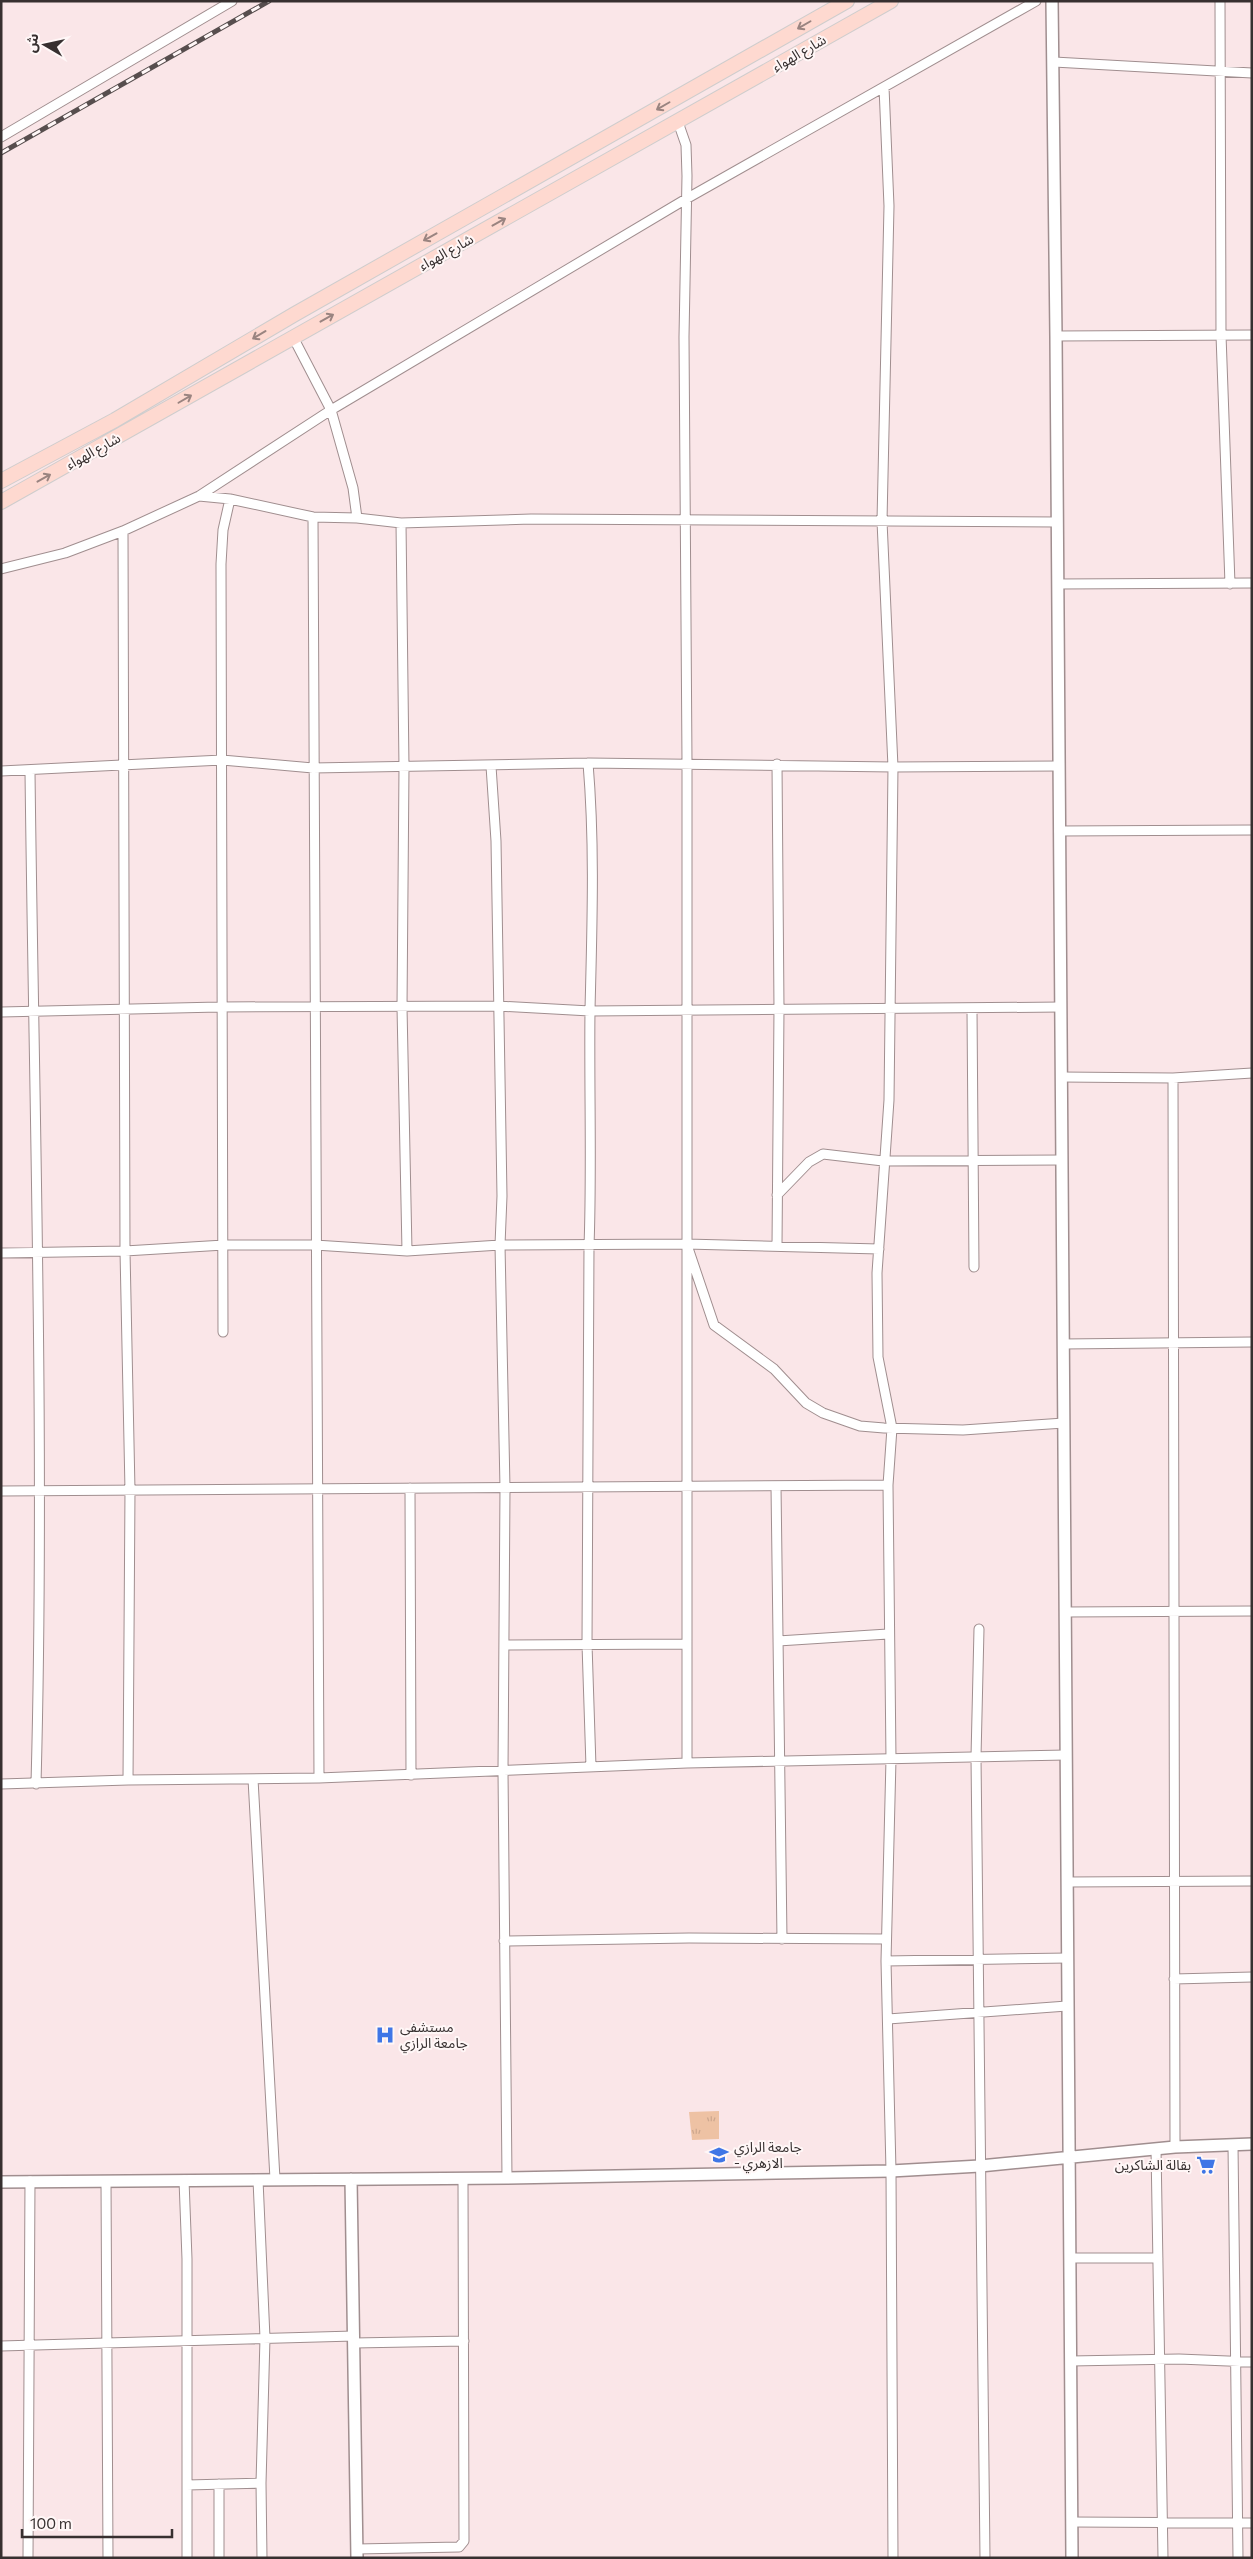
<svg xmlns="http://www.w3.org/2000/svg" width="1253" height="2559" font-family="Commissioner,'Noto Sans Arabic',sans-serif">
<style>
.grass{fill:url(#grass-tufts)}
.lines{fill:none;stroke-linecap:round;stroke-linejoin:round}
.minor-casing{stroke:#a08e8f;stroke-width:11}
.tertiary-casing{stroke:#a08e8f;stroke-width:14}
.primary-casing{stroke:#cfcdcd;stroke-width:16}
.minor{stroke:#fff;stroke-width:9}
.tertiary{stroke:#fff;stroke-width:11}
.primary{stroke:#fed9d0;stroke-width:14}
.rail-casing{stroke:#574e4e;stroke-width:5}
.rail{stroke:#fff7f7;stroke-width:3;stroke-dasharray:9;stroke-linecap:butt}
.oneway{stroke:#9a8480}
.labels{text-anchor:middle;stroke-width:4;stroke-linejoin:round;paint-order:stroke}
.street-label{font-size:14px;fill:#373030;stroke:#fff7f7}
.poi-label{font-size:14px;fill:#373030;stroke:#fff7f7;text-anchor:start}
</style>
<defs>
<pattern id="grass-tufts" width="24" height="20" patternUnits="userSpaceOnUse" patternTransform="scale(1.25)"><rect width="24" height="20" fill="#eec2a4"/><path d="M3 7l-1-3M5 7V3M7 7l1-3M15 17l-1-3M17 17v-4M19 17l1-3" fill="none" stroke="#cda78e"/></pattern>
</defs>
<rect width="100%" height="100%" fill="#fae6e8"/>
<!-- grass -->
<path class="grass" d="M719 2111V2139L692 2140 689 2112Z"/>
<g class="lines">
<!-- minor casing -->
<g class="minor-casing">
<path id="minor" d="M1220 1 1221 335 1230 584
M1054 62 1252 73
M884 87 889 206 882 521 893 767 889 1100 877 1273 878 1357 892 1428 888 1485 891 1759 886 1961 891 2171 893 2558
M678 122 686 145 687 176 684 337 687 762V1763
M1 137 232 1
M1056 336 1252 335
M293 337 331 410 353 488 357 518
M199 496 230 499 313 517 357 518 401 523 531 519 1057 522
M313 517 319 1778
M401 523 404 767 402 1007 407 1251
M123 531 125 1251 130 1490 128 1780
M1 569 65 553 123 531 199 496 331 410 686 199 1036 1
M1058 584 1252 583
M491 766 496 841 502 1196 500 1245 505 1488 503 1771 507 2178
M1 771 222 760 313 768 588 763
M30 771C34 1108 45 1446 36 1784
M1059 831 1252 830
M972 1009 974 1267
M1 1012 219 1007 498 1006 590 1011 1061 1007
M1061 1077 1173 1078 1252 1073
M1173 1078 1175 2147
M777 1195 809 1162 823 1154 883 1161 1062 1160
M777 1246 779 1009 777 764
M689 1251 714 1325 774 1369 806 1403 823 1413 860 1426 884 1428 963 1430 1064 1423
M1 1253 125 1251 224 1245H315L407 1251 500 1245 686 1244 879 1249
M223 1332 221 564 223 530 230 499
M1063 1344 1252 1342
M776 1486 782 1939
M410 1488 411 1775
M1 1491 888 1485
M1065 1612 1252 1611
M979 1629 976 1757 985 2558
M778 1641 888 1634
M505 1645 686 1644
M591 1767 587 1644 589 1246C592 1167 589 1089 590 1010 592 927 595 846 588 763L893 767 1059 766
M253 1779 275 2179
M1 1784 128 1780 319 1778 687 1763 1066 1755
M1067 1882 1252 1881
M504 1941 689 1938 886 1939
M886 1961 1068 1958
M1174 1979 1252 1977
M888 2019 1067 2006
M1233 2145 1238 2558
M1156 2149 1163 2558
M184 2180 187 2259V2558
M258 2180 265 2338 261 2483 262 2558
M106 2181 108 2558
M1070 2258H1158
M354 2343 464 2341
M1 2346 354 2336
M1071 2361 1179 2359 1252 2362
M219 2484V2558
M187 2485 261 2483
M1072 2522 1252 2523
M357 2549 459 2547 464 2541 463 2179
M28 2558 30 2181"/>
</g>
<!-- tertiary casing -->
<g class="tertiary-casing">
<path id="tertiary" d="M1052 1 1056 336 1072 2558
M351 2179 357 2558
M1 2182 507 2178 891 2171 980 2166 1175 2147 1252 2144"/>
</g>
<!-- primary casing -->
<g class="primary-casing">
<path id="primary" d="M1 481 115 420 295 314 847 1
M1 502 891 1"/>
</g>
<!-- minor -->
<use href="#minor" class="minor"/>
<!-- tertiary -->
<use href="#tertiary" class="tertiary"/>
<!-- primary -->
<use href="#primary" class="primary"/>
<!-- rail casing -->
<g class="rail-casing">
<path id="rail" d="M1 153 269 1"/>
</g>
<!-- rail -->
<use href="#rail" class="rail"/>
</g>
<!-- one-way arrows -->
<defs><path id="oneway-shaft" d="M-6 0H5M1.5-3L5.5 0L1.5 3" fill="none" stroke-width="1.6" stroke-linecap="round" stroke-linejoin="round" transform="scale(1.25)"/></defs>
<g class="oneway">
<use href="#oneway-shaft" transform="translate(804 25) rotate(150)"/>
<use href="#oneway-shaft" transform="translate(663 106) rotate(150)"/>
<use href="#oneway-shaft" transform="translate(499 222) rotate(-29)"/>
<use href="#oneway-shaft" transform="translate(430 237) rotate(151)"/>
<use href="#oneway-shaft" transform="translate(327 318) rotate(-29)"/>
<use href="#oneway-shaft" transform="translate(259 335) rotate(149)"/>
<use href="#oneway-shaft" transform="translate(185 399) rotate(-30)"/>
<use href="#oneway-shaft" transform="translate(44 478) rotate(-29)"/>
</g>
<!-- icons -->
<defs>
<g id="hospital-bare" transform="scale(1.5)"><path d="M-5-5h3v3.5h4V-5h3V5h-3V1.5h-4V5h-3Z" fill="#3f76e6" stroke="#fff7f7" stroke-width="2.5" paint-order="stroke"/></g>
<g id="university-bare" transform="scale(1.5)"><path d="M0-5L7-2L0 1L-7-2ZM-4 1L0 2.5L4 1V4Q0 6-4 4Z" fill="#3f76e6" stroke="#fff7f7" stroke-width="2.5" paint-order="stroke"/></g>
<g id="supermarket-bare" transform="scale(1.5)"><path d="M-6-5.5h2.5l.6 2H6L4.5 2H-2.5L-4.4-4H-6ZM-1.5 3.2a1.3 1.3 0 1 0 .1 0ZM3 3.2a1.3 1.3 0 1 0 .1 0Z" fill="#3f76e6" stroke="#fff7f7" stroke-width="2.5" paint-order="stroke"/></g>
</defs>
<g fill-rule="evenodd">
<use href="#hospital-bare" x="385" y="2035"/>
<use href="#university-bare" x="719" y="2155"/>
<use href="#supermarket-bare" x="1206" y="2165"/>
</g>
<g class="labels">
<!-- street labels -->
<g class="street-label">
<text transform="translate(799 53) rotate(-30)" y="5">شارع الهواء</text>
<text transform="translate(446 252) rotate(-29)" y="5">شارع الهواء</text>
<text transform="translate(93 451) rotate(-29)" y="5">شارع الهواء</text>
</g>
<!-- poi labels -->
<g class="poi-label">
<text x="400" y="2032">مستشفى<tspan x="400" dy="16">جامعة الرازي</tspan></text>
<text x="734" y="2152">جامعة الرازي<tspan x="734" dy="16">- الازهري</tspan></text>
<text x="1191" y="2170" text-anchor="end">بقالة الشاكرين</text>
</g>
</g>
<!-- border -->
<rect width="1253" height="2559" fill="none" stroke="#373030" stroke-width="5"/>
<!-- north arrow -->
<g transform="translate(45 45) rotate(279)" stroke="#fff7f7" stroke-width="4" paint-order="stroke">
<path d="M0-4L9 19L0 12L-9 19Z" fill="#373030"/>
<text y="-8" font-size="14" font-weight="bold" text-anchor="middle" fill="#373030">ش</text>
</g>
<!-- scale -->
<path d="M22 2529v8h150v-8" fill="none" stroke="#373030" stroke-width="2.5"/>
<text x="30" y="2529" font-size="15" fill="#373030" stroke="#fff7f7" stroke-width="4" paint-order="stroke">100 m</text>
</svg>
